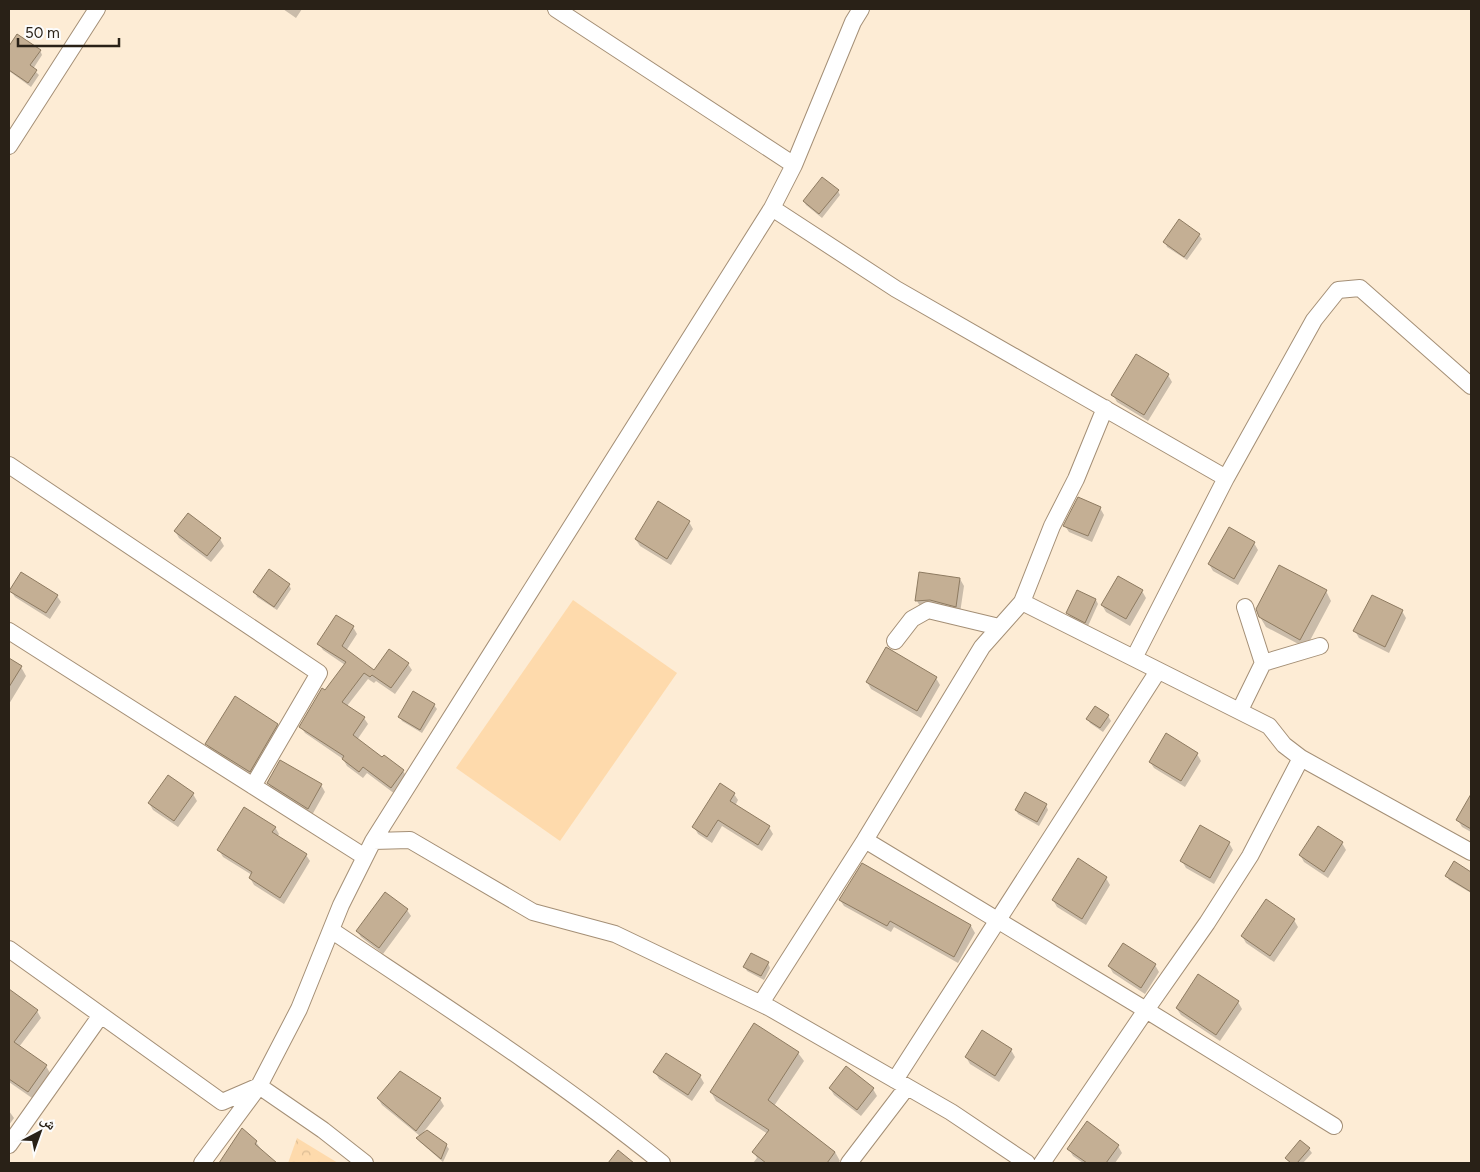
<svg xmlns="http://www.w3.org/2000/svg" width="1480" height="1172" font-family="Figtree,'Noto Naskh Arabic',sans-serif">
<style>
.forest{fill:url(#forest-crowns)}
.garden{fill:#fedaac}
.shadow{fill:#0003}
.building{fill:#c4af94;stroke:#8e7b61}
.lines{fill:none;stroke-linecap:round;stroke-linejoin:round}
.minor-casing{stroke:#a48f76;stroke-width:18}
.minor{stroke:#fff;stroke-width:16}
</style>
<defs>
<pattern id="forest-crowns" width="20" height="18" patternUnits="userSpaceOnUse" patternTransform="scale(1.25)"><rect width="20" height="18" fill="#fedaac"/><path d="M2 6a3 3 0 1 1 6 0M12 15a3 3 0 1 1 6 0" fill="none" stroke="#dabb93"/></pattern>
</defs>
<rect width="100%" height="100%" fill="#fdecd5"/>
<!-- forest -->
<path class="forest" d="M297 1138 338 1163H288Z"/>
<!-- garden -->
<path class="garden" d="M573 600 677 673 560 841 456 768Z"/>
<!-- shadow -->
<path class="shadow" d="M283 9H302L296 18Z
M17 35 40 50 42 55 33 69 39 75 31 87 9 71V48Z
M838 191 840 195 822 218 806 205 804 201Z
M1180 221 1199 235 1202 239 1187 260 1167 247 1165 242Z
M1168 375 1172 382 1148 421 1117 402 1113 395Z
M1100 508 1104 515 1092 542 1069 532 1065 526Z
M689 522 693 529 671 565 640 546 636 540Z
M175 531 220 539 224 546 211 562 179 538Z
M1254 543 1258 550 1238 585 1213 571 1209 564Z
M960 579 964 586 960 613 921 608 917 601Z
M289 585 291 589 277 610 257 597 255 592Z
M11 591 57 596 61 602 50 619 15 597Z
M1142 591 1146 598 1130 626 1106 612 1102 605Z
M1326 591 1331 601 1306 648 1266 627 1260 617Z
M1096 600 1098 604 1088 626 1070 617 1068 613Z
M1402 611 1406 618 1389 653 1359 638 1355 631Z
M353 627 357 634 346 651 374 672 408 664 412 670 395 694 376 681 374 683 368 679 347 706 364 718 368 724 357 740 383 759 403 771 407 777 395 794 367 773 363 778 347 766 343 759 305 733 301 727 345 665 323 650 319 644Z
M9 660 21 667 26 676 9 704Z
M936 678 940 685 921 718 871 689 867 682Z
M434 705 437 709 422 733 402 721 400 717Z
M1108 716 1111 721 1103 732 1090 723 1088 719Z
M277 724 282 734 255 780 212 753 207 744Z
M1197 754 1201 761 1185 787 1154 768 1150 762Z
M280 762 321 785 325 792 312 815 272 790 268 783Z
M193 794 197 801 178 827 153 810 149 803Z
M734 794 738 800 735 806 769 827 773 834 762 851 722 826 712 843 698 834 694 827Z
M1471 797V832L1462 827 1458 820Z
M1046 805 1048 810 1039 826 1018 814 1016 810Z
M275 827 279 834 277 837 306 855 310 861 284 904 254 885 250 878 252 875 223 857 219 850Z
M1229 843 1233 850 1214 884 1186 868 1182 861Z
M1342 843 1346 850 1328 878 1304 862 1300 855Z
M1454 863 1471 873V893L1449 880 1447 876Z
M1106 878 1110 885 1086 925 1057 907 1053 900Z
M840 900 971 926 975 933 958 963 894 927 891 932 844 906Z
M1266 901 1294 920 1298 927 1274 962 1246 943 1242 936Z
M407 910 411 916 383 954 361 937 357 931Z
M768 963 770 968 764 980 747 971 745 967Z
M1155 965 1159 972 1145 994 1113 973 1109 966Z
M9 990 37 1011 41 1018 19 1047 46 1066 50 1073 32 1098 9 1082Z
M1238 1002 1242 1009 1220 1041 1181 1015 1177 1009Z
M1011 1050 1015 1057 999 1082 970 1064 966 1057Z
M798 1053 804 1061 774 1106 835 1152 840 1161 838 1163H753L757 1158 754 1152 768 1134 716 1101 711 1092Z
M655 1072 700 1076 704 1083 692 1101 659 1079Z
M830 1088 873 1089 877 1096 861 1116 834 1095Z
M378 1098 440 1099 444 1106 422 1134 446 1145 449 1149 443 1162 420 1142 418 1138 420 1136 382 1105Z
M9 1111 14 1118 9 1125Z
M1087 1123 1118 1146 1122 1153 1115 1163H1083L1073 1156 1069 1149Z
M256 1142 260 1148 259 1150 275 1163H224L222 1160Z
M1309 1149 1312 1153 1303 1163H1290L1287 1158Z"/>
<!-- building -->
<path class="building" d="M17 34 41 50 30 65 37 70 28 83 9 70V46Z
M822 177 839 190 819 214 803 201Z
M1179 219 1200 234 1184 257 1163 242Z
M1136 354 1169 374 1144 415 1111 395Z
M1078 497 1101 507 1088 536 1063 526Z
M658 501 690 521 667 559 635 539Z
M188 513 221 538 207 556 174 531Z
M1229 527 1255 542 1234 579 1208 564Z
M1279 565 1327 590 1300 640 1259 617 1256 609Z
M269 569 290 584 274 607 253 592Z
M21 572 58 595 46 613 9 591Z
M919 572 960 578 956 607 930 600 915 601Z
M1118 576 1143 590 1126 619 1101 605Z
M1077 590 1096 599 1085 623 1066 613Z
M1372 595 1403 610 1385 647 1353 631Z
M336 615 354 626 342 646 374 670 389 649 409 663 391 688 372 675 370 677 364 673 342 702 365 717 353 735 382 757 384 755 404 770 391 788 363 767 359 772 342 759 344 756 299 727 322 688 325 690 346 662 317 644Z
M886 647 937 677 917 711 866 682Z
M9 658 22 666 9 687Z
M413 691 435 704 420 730 398 717Z
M235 696 278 724 250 772 205 744Z
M1095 706 1109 715 1100 728 1086 719Z
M1166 733 1198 753 1181 781 1149 762Z
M280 760 322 784 308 809 267 783Z
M168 775 194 793 174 821 148 803Z
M720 783 735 793 730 801 770 826 758 845 718 820 707 837 692 827Z
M1025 792 1047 804 1037 822 1015 810Z
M1471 794V829L1456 820Z
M244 807 276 827 272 832 307 854 280 898 249 878 252 872 217 850Z
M1200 825 1230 842 1210 878 1180 861Z
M1318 826 1343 842 1324 872 1299 855Z
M1078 858 1107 877 1082 919 1052 900Z
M1454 861 1471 872V892L1445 876Z
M862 863 971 925 954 957 890 921 887 926 839 900Z
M385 892 408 909 379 948 356 931Z
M1266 899 1295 919 1270 956 1241 936Z
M1123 943 1156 964 1141 988 1108 966Z
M751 953 769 962 761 976 743 967Z
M1198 974 1239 1001 1216 1035 1176 1008Z
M9 989 38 1010 14 1042 47 1065 28 1092 9 1079Z
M754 1023 799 1052 768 1100 835 1152 827 1163H766L752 1152 769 1130 710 1092Z
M982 1030 1012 1049 995 1076 965 1057Z
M666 1053 701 1075 688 1095 653 1072Z
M846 1066 874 1088 857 1110 829 1088Z
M400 1071 441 1098 416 1131 377 1098Z
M1087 1121 1119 1145 1106 1163H1087L1067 1149Z
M242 1128 257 1141 255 1144 277 1163H219Z
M427 1130 447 1144 441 1159 416 1138Z
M1300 1140 1310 1148 1297 1163H1291L1285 1158Z
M618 1150 634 1163H608Z"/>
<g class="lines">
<!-- minor casing -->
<g class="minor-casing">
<path id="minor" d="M9 146 97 9
M794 165 853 22 861 9
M772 208 896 289 1226 478 1134 658
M9 465 319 673 253 786
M1226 478 1314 320 1338 290 1360 288 1471 386
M1022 602 1269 726 1284 745 1301 758 1471 852
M9 631 365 857
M895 641 912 619 928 610 999 627
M1263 663 1320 646
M1240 710 1263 663 1245 607
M865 840 1146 1010 1334 1126
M373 841 410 840 533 912 615 934 770 1008 951 1112 1027 1163
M331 930C443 1005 557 1078 662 1163
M9 949 222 1102 259 1086
M761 1003 865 840 982 647 1022 602 1052 526 1076 479 1105 408
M895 1080 1158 671
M259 1086 323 1130 365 1163
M9 1145 101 1015
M202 1163 259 1086 299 1009 341 905 373 841 772 208 794 165 556 9
M849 1163 907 1087
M1042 1163 1146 1010 1207 923 1250 856 1301 758"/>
</g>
<!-- minor -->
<use href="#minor" class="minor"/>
</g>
<!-- border -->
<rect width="1480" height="1172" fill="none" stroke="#292117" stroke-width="20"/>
<!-- north arrow -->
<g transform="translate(40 1132) rotate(41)" stroke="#fcfcfc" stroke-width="4" paint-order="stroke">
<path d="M0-4L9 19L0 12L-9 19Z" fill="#292117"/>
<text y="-8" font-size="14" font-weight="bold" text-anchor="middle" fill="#292117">ش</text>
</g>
<!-- scale -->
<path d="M18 38v8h101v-8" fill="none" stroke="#292117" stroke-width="2.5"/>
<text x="25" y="38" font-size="15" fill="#292117" stroke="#fcfcfc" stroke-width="4" paint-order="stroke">50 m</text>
</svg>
